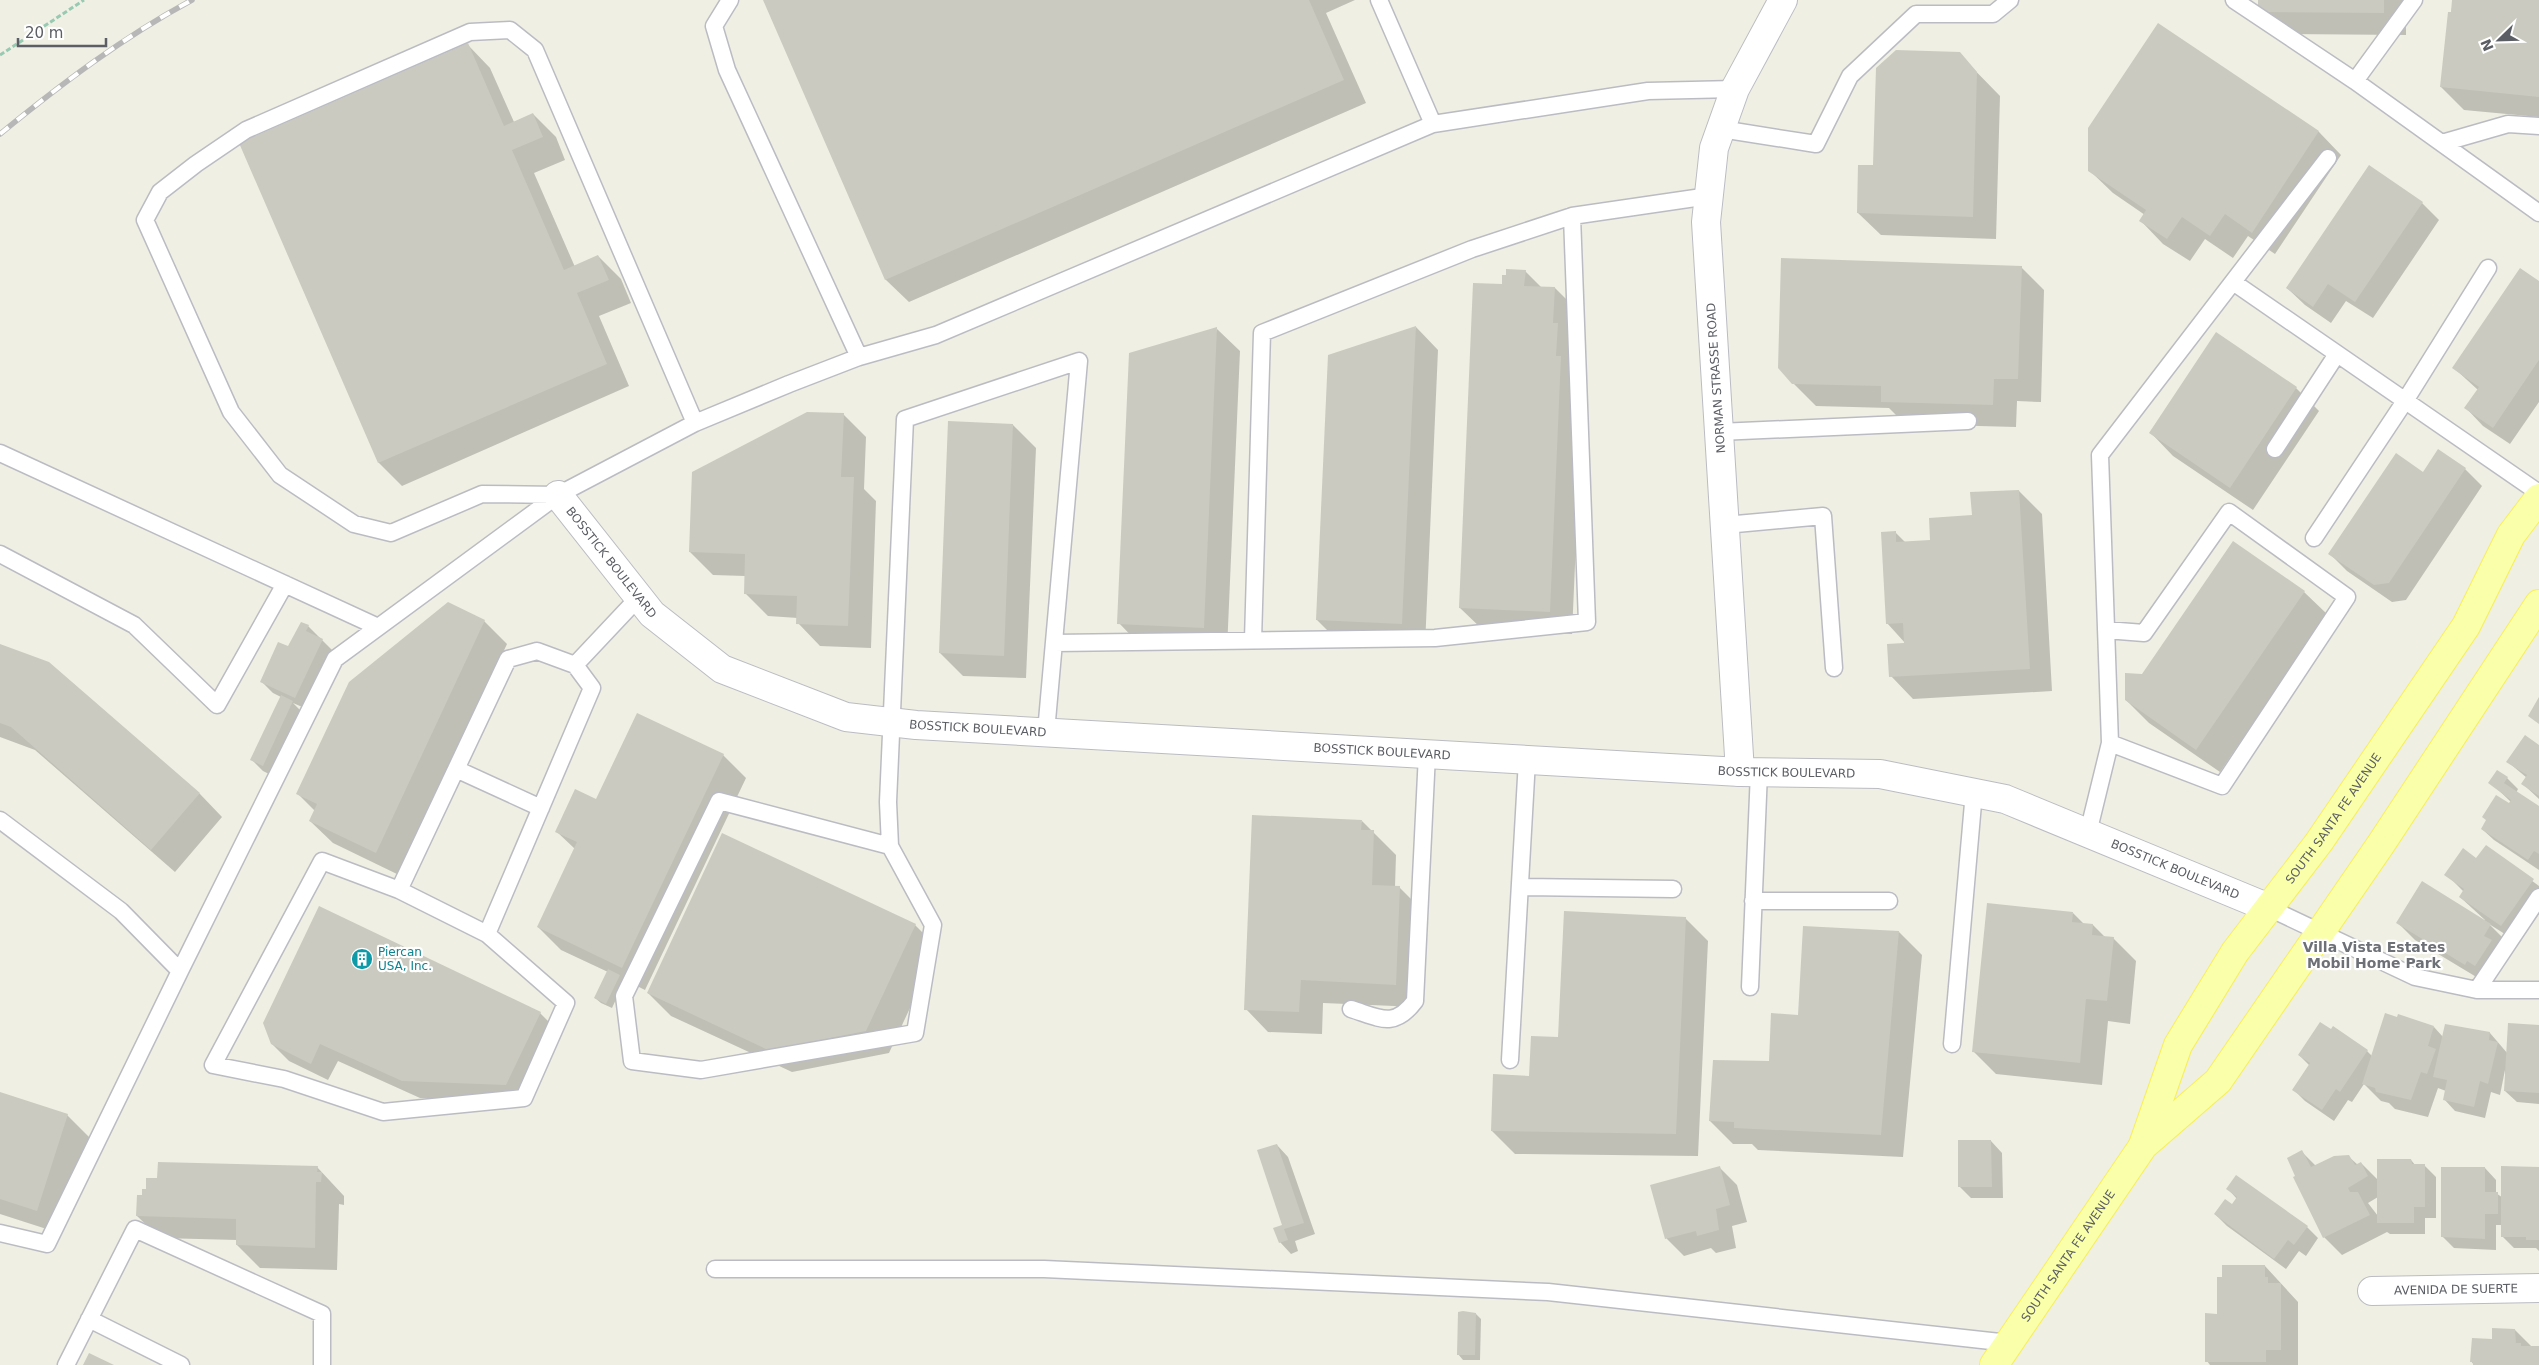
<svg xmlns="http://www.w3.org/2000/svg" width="2539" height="1365" font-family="'DejaVu Sans',sans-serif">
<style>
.shadow{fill:#0003;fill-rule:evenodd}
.building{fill:#cacac0}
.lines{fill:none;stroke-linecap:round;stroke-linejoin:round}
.service-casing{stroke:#bbbcc3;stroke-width:19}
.minor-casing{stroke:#bbbcc3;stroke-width:30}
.primary-casing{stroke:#f8ef54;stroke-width:30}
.path{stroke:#97cab1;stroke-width:3;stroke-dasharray:5 2.5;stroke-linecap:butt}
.service{stroke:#fff;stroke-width:16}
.minor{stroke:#fff;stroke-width:28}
.primary{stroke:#faffa9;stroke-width:28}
.rail-casing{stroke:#b7b7b8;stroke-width:5.5}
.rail{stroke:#fff;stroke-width:4;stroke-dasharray:11;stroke-linecap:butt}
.labels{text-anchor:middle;stroke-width:4.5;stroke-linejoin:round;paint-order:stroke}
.street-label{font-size:12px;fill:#5c5e65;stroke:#fff}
.culture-label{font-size:12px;fill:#0d838f;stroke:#fff;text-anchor:start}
.neighbourhood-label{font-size:14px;font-weight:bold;fill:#6d7077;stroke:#fff}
</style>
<rect width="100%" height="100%" fill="#efefe4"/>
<!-- shadow -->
<path class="shadow" d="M764 0H1355L1326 13 1366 103 909 302 886 280Z
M2259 0H2403V10L2406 14V35L2282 34 2259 12Z
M2453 0 2539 1V117L2464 110 2441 87Z
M2158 25 2319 132 2341 155 2275 254 2248 236 2233 258 2205 239 2190 261 2163 244 2141 221 2145 215 2113 193 2089 170Z
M468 45 490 68 514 122 533 114 556 137 565 160 534 173 575 267 598 256 621 279 631 303 599 316 629 386 402 486 379 463 241 144Z
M1959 54 2000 96 1996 239 1881 235 1858 213 1874 166Z
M2422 203 2439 220 2373 318 2346 301 2331 323 2305 305 2287 288Z
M2021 267 2044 290 2041 402 2017 401 2016 427 1905 424 1889 408 1816 406 1793 383Z
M1525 271 1542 288H1555L1578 311 1583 380 1572 634 1483 630 1460 608 1503 286Z
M2539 282V402L2510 444 2483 426 2466 408 2478 390 2454 368Z
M1416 327 1438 350 1425 646 1340 643 1317 620Z
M1217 329 1240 351 1227 650 1141 646 1119 623Z
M2296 388 2319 411 2253 510 2173 456 2151 433Z
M843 414 866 437 864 489 876 501 871 648 820 646 798 623V618L768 616 745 593V576L713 575 690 552Z
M1013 425 1036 448 1026 678 963 676 940 653Z
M2465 469 2482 486 2406 600 2392 602 2347 571 2330 554 2423 473Z
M2019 491 2042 514 2052 691 1913 699 1891 676 1906 644 1887 623 1895 532 1906 543 1932 541Z
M2304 592 2327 614 2220 772 2149 723 2126 700 2143 675Z
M484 621 507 644 399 875 333 843 310 821 315 811 298 794Z
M308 626 333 651 307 709 293 703 304 714 275 777 263 771 252 760 281 697 273 693 261 681Z
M0 645 49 663 200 794 222 817 175 872 35 750 0 737Z
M2539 746V799L2523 784 2527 778 2508 762Z
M723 755 746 778 645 990 625 980 612 1008 601 1003 595 998 608 972 561 950 538 927 575 849 556 831Z
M2507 778 2518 789 2516 793 2539 807V870L2494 840 2482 829 2511 802 2490 782Z
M1362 821 1396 855 1395 887H1399L1422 910 1418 1007 1323 1003 1322 1034 1268 1032 1246 1009Z
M2486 847 2539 886V914L2519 943 2489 924 2508 943 2502 952 2508 958 2493 982 2483 981 2415 940 2398 923 2484 921 2485 920 2460 897 2464 892 2446 874 2477 860Z
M2073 913 2084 924 2093 925 2105 937 2113 938 2136 961 2130 1024 2108 1021 2102 1085 1996 1074 1973 1051Z
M1685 918 1708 941 1698 1156 1515 1154 1492 1131 1530 1077 1559 1039Z
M915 925 938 948 889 1053 792 1072 671 1016 648 993Z
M1899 932 1922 955 1903 1157 1758 1150 1752 1144H1733L1710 1121 1770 1063 1800 1016Z
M540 1013 557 1030 523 1102 420 1098 338 1061 328 1080 289 1061 272 1044Z
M2434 1027 2443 1037 2490 1033 2508 1054 2539 1027V1104L2517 1102 2505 1091V1070L2500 1095 2491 1092 2485 1118 2455 1111 2444 1099 2446 1091 2438 1088 2428 1117 2395 1109 2389 1103 2381 1101 2364 1084 2352 1102 2348 1100 2334 1121 2305 1101 2294 1090 2310 1066 2299 1055 2367 1051 2372 1056Z
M0 1093 67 1115 90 1138 59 1233 0 1214Z
M1991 1141 2002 1153 2003 1198H1971L1959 1186Z
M1277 1145 1288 1157 1315 1234 1295 1241 1298 1251 1291 1254 1280 1242 1284 1226Z
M2302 1152 2316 1166 2348 1156 2358 1165 2361 1163 2378 1180 2411 1160 2416 1166 2424 1165 2436 1177V1218H2425V1234H2390L2387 1232 2342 1255 2324 1237 2297 1176ZM2378 1197V1216L2368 1203Z
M317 1167 344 1196V1205L339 1204 337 1270 260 1268 237 1245V1240L160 1238 137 1216Z
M1719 1167 1737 1185 1747 1222 1732 1226 1736 1248 1716 1253 1711 1248 1684 1256 1667 1239 1652 1186Z
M2485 1168 2496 1180V1193L2503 1198 2539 1168V1251L2536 1248H2514L2502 1236V1225H2496V1250L2454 1248 2442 1236Z
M2228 1189 2307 1227 2318 1238 2306 1256 2299 1251 2286 1269 2227 1226 2215 1214 2232 1206 2237 1199Z
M2265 1266 2298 1302V1365H2210L2207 1361 2219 1315Z
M1476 1314 1481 1319 1480 1360H1463L1458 1354Z
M2515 1330 2532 1347H2539V1365H2474L2471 1361 2493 1340Z"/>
<!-- building -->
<path class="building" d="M763 0H1309L1344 80 885 280Z
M2258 0H2384V13L2258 12Z
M2452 0H2539V97L2440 87 2448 12H2451Z
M2158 23 2319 131 2252 233 2225 214 2210 236 2182 217 2167 239 2139 221 2146 210 2088 171V128Z
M468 43 504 126 533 113 543 137 512 150 564 270 598 255 609 280 577 293 607 364 378 463 239 143Z
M1896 50 1960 52 1977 72 1973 217 1857 213 1858 165H1873L1876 68Z
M2369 165 2423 202 2355 302 2328 284 2313 307 2286 288Z
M1781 258 2022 266 2018 379H1994L1993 405 1881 402V386L1792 384 1778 368Z
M2520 268 2539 281V360L2493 428 2464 408 2479 387 2452 368Z
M1506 269 1526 270 1524 286 1555 287 1553 323H1558L1556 356H1561L1550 612 1459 608 1473 283 1502 284V275H1506Z
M1416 326 1402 624 1316 620 1328 355Z
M1217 327 1204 628 1117 624 1129 353Z
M2216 332 2297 387 2230 488 2149 433Z
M807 412 844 413 841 477H854L848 626 796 624 797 596 744 594 745 554 689 552 692 472Z
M948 421 1013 424 1004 656 939 653Z
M2438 449 2466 468 2389 583 2374 585 2328 554 2396 453 2423 472Z
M2019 490 2030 669 1889 677 1887 644 1904 643 1903 623 1886 624 1881 532 1896 531V542L1930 540 1929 518 1972 515 1970 492Z
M2233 541 2305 591 2196 750 2125 700V673L2142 674Z
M448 602 485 620 376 853 309 821 317 804 296 794 349 682Z
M301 622 309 625 306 631 323 639 295 698 260 682 278 642 288 646Z
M0 644 49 662 200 793 151 850 11 727 0 723Z
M281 695 293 701 263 766 250 760Z
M2539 697V724L2528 716Z
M637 713 724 754 622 968 537 927 577 842 555 832 575 789 596 799Z
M2525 735 2539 745V796L2521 784 2527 775 2506 762Z
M2497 770 2508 777 2504 783 2539 806V854L2534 851 2528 860 2481 829 2486 820 2482 817 2496 795 2509 803 2511 800 2488 783Z
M1252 815 1362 820 1361 830H1374L1372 885 1400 886 1396 985 1301 980 1299 1012 1244 1010Z
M722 833 916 924 866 1031 768 1050 647 993Z
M2486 845 2534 879 2501 926 2459 897 2464 889 2444 875 2463 848 2476 858Z
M2422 881 2491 924 2484 936 2492 940 2475 966 2467 961 2465 965 2396 923Z
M1987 903 2073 912 2072 922 2093 924 2092 935 2114 937 2107 1001 2086 999 2080 1063 1972 1052Z
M319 906 541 1012 506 1085 402 1081 320 1044 311 1064 271 1044 263 1023Z
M1564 911 1686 917 1676 1134 1491 1131 1493 1074 1529 1076 1531 1036 1558 1037Z
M1803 926 1899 931 1881 1135 1734 1128V1122L1709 1121 1713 1060 1769 1061 1771 1013 1798 1015Z
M608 969 620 975 606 1004 594 998Z
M2385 1013 2397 1017 2398 1014 2434 1026 2428 1046 2436 1049 2427 1074 2421 1072 2411 1100 2376 1092 2375 1088 2362 1084Z
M2320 1022 2331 1029 2333 1026 2368 1050 2340 1092 2336 1089 2322 1110 2292 1090 2310 1063 2298 1055Z
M2508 1023 2539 1025V1093L2504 1091Z
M2445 1024 2490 1032 2489 1040 2498 1042 2488 1084 2480 1081 2474 1107 2443 1100 2447 1080 2433 1077Z
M0 1092 68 1114 37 1211 0 1199Z
M1958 1140H1991L1992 1187H1958Z
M1277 1144 1304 1223 1284 1229 1288 1240 1279 1243 1273 1228 1282 1225 1257 1150Z
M2302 1150 2311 1167 2334 1156 2349 1155 2355 1165 2361 1162 2368 1176 2348 1188 2350 1192H2358L2370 1215 2323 1238 2293 1177 2295 1176 2287 1158Z
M2377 1159H2411L2412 1164H2425V1207H2414V1223H2377Z
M158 1162 318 1166 317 1172H322L321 1182H316L315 1248 236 1245V1219L136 1216 137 1195H142V1189H146V1178H157Z
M1720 1166 1730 1205 1716 1209 1719 1230 1697 1236 1696 1231 1665 1239 1650 1185Z
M2501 1166 2539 1167V1240H2526V1237H2501Z
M2441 1167H2485V1192H2498V1214H2485V1239L2441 1237Z
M2236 1175 2308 1226 2294 1245 2288 1240 2274 1259 2214 1214 2225 1199 2232 1204 2237 1197 2226 1189Z
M2222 1265H2265V1277H2268V1283H2281V1350H2266V1362H2205V1313L2217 1314V1277H2222Z
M1463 1311 1476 1313 1475 1355H1457L1458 1312Z
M2492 1328 2515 1329 2516 1343H2521V1346H2539V1365H2473V1362H2470L2472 1338 2492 1339Z
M89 1353 114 1365H83Z"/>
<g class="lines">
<!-- service casing -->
<g class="service-casing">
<path id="service" d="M730 0 714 26 727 70 859 357
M1379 0 1433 124
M2234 0 2355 81 2539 213
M2355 81 2414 0
M1721 129 1816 144 1850 76 1916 14H1993L2010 0
M2442 143 2508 124 2539 126
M2233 282 2539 493
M1719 432 1968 421
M2275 449 2337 354
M0 453 378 627
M558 495 482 494 391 533 354 524 280 475 231 412 145 220 160 192 196 164 246 130 470 32 510 30 535 50 695 423
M1725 525 1823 516 1834 668
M2314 538 2405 401 2488 268
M0 554 134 625 217 705 285 584
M2106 630 2144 633 2229 512 2347 597 2222 786 2110 743
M1253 640 1262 333 1472 249 1572 216
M1054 643 1435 638 1587 622 1572 216 1709 196
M575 665 592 688 487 934 399 890 508 659 537 651 575 665 639 597
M456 769 541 808
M0 820 121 911 180 971 335 659 558 495 695 423 789 384 859 357 936 335 1433 124 1648 91 1735 89
M2088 833 2110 743 2100 455 2328 158
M890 846 933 925 915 1033 701 1070 632 1061 624 996 719 801 890 846 888 802 905 419 1079 361 1046 732
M1520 887 1673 889
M399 890 322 861 213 1065 284 1079 383 1112 524 1098 566 1003 487 934
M1753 901H1889
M2269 908 2415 977 2477 990H2539
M1750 987 1759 772
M2477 990 2539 897
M1351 1009C1380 1018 1394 1029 1415 1001L1427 754
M1952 1044 1974 792
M1510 1060 1527 760
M0 1233 47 1244 180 971
M715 1269H1044L1548 1292 2009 1343
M89 1319 181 1365
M66 1365 135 1229 322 1314V1365"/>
</g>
<!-- minor casing -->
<g class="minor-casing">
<g id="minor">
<path id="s1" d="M558 495 652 614 722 669 846 717 916 725 1740 772 1880 774 2005 799 2269 908"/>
<path d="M1740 772 1706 222 1714 148 1735 89 1783 0"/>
<path id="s2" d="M2372 1291 2539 1288"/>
</g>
</g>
<!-- primary casing -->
<g class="primary-casing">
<g id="primary">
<path id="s3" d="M2143 1145 2178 1045 2235 952 2319 842 2466 626 2511 535 2539 498"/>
<path id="s4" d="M1994 1365 2143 1146 2218 1081 2381 844 2539 604"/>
</g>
</g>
<!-- path -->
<path class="path" d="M0 55 84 0"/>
<!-- service -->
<use href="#service" class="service"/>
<!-- minor -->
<use href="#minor" class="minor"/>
<!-- primary -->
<use href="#primary" class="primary"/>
<!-- rail casing -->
<g class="rail-casing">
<path id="rail" d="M0 134C60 85 123 37 192 0"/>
</g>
<!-- rail -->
<use href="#rail" class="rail"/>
</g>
<!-- icons -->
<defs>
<g id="building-disc" transform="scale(1.125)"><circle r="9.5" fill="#0f9aa8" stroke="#fff"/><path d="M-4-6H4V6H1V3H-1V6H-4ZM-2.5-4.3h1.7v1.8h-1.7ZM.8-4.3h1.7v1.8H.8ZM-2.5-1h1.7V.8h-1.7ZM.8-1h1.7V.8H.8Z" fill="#fff"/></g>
</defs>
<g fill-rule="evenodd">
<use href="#building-disc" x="362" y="959"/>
</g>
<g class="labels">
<!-- street labels -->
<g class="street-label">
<text transform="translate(1716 378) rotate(-94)" y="4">NORMAN STRASSE ROAD</text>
<text dy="4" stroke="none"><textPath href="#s1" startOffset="86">BOSSTICK BOULEVARD</textPath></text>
<text dy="4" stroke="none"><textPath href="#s1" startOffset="506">BOSSTICK BOULEVARD</textPath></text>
<text dy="4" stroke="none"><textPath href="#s1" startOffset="911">BOSSTICK BOULEVARD</textPath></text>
<text dy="4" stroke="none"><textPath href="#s1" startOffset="1316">BOSSTICK BOULEVARD</textPath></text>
<text dy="4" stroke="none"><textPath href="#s3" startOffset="381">SOUTH SANTA FE AVENUE</textPath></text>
<text dy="4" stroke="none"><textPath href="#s1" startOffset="1721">BOSSTICK BOULEVARD</textPath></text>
<text dy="4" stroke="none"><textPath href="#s4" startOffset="132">SOUTH SANTA FE AVENUE</textPath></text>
<text dy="4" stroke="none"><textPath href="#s2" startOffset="84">AVENIDA DE SUERTE</textPath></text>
</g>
<!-- culture labels -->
<g class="culture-label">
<text x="378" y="956">Piercan<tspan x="378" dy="14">USA, Inc.</tspan></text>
</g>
<!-- neighbourhood labels -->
<g class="neighbourhood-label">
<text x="2374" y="952">Villa Vista Estates<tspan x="2374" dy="16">Mobil Home Park</tspan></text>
</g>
</g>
<!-- north arrow -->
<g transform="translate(2499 40) rotate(247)" stroke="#ffffff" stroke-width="4" paint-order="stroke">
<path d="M0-4L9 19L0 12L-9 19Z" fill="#5c5e65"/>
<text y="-8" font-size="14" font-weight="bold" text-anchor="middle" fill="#5c5e65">N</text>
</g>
<!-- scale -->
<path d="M18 38v8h88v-8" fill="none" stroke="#5c5e65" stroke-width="2.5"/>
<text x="25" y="38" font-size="15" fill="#5c5e65" stroke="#ffffff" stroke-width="4" paint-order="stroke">20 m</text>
</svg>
